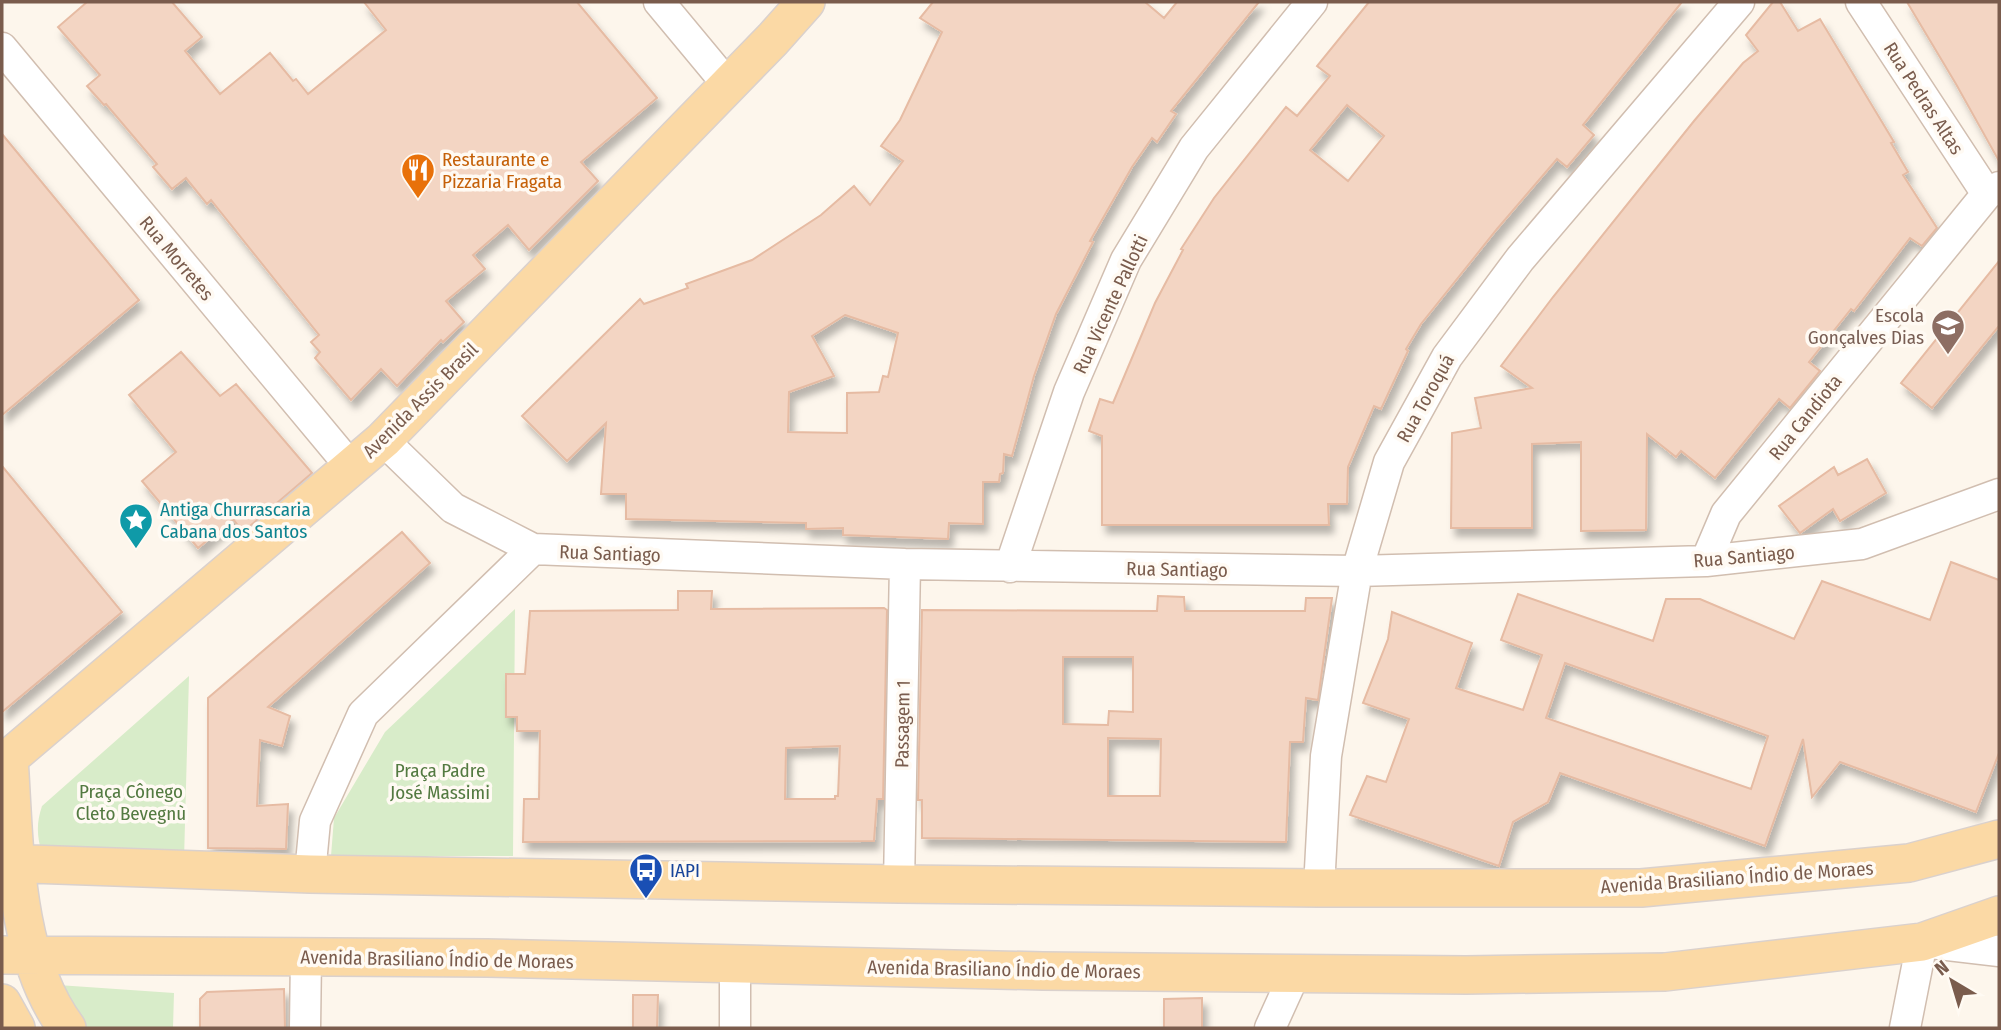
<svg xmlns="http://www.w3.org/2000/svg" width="2001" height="1030" font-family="'Fira Sans Condensed',sans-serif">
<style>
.green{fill:#d8ecc9}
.building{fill:#f3d5c3;stroke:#e6bba3;stroke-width:2;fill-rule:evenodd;filter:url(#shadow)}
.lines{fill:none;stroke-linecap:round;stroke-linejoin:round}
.minor-casing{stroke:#d1beb0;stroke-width:33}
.major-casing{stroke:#dad1cd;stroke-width:40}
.minor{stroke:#fff;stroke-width:30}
.major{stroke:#fbd9a5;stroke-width:37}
.labels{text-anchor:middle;stroke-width:7;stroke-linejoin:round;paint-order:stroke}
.street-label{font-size:19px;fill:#7a5c4d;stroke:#fffaf3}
.food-label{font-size:19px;fill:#c56008;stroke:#fffaf3;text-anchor:start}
.education-label{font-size:19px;fill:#785e54;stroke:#fffaf3;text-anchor:end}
.culture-label{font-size:19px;fill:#0d838f;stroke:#fffaf3;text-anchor:start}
.park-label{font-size:19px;fill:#537a41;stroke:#fffaf3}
.transit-label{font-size:19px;fill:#164399;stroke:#fffaf3;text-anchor:start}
</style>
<defs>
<filter id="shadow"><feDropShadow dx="4.5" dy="8" stdDeviation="3.5" flood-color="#0004"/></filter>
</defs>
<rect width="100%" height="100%" fill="#fdf6ec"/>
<!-- green -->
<path class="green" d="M515 609 513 856H331L334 818 385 732Z
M189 676 184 860 42 854C37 836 36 824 42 806Z
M58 985 174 993 173 1028H80Z"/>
<!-- building -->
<path class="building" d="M87 2H172L202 37 185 51 220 94 270 53 293 81 296 79 308 94 386 30 364 2H577L657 98 581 162 598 181 529 250 508 225 473 255 485 269 446 301 464 322 443 342 441 340 397 386 381 369 351 400 315 358 320 352 311 342 319 335 211 200 207 204 186 178 172 189 153 167 157 164 106 104 104 105 87 86 100 75 58 27Z
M933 2H1145L1164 18 1177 2H1259L1171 111 1176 114 1157 142 1152 138 1132 167 1090 241 1093 242 1056 314 1034 376 1012 456 1004 454 1003 473 1000 474 999 482H983V524L949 523 948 539 923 538 843 535V528L806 529V523L626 519V494H601L606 423 567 461 522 416 640 299 644 304 688 288 686 284 752 260 821 215 854 186 870 205 903 161 881 146 900 120 942 32 920 18ZM845 315 898 333 888 377 883 376 879 392 847 393V433L788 432 789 392 834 376 812 336Z
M1369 2H1682L1583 125 1594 135 1567 167 1557 159 1497 229 1421 324 1406 349 1408 351 1381 409 1374 406 1348 467 1347 504H1328L1329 525H1102V436L1089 431 1100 399 1113 403 1155 303 1183 250 1181 249 1214 198 1286 107 1297 116 1330 76 1317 66ZM1347 105 1384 136 1348 181 1310 150Z
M1773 2H1780L1798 31 1820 19 1894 142 1891 143 1908 172 1903 175 1937 228 1922 246 1910 238 1854 311 1851 309 1809 362 1820 371 1790 408 1779 399 1715 478 1681 451 1676 457 1647 434 1646 530 1581 531V442L1532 444V528H1451L1452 433 1481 428 1475 398 1532 388 1501 366 1553 297 1694 121 1743 63 1758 51 1746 35Z
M1907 2H1999V161L1956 84Z
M2 134 139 300 2 415Z
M1999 261V326L1932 408 1901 383Z
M181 352 220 396 236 384 312 473 243 532 233 519 198 548 142 481 176 452 129 395Z
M1867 459 1886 493 1840 521 1833 509 1800 533 1779 506 1834 467 1838 475Z
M2 466 122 612 2 712Z
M402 532 430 563 268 707 290 716 282 746 260 740 257 806 288 804 286 849 208 848V698Z
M1951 562 1999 580V753L1976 812 1840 762 1812 797 1803 739 1765 846 1560 773 1548 802 1513 822 1499 866 1350 815 1367 776 1386 782 1409 719 1363 703 1388 639 1392 612 1472 643 1456 688 1523 710 1542 655 1501 640 1518 594 1653 641 1666 599H1700L1794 639 1822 581 1930 620ZM1565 663 1768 736 1751 789 1546 718Z
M678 591H712L711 609 884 608 887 610 883 799H877L874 841 523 842 524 799H539L540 731H517V717H506V674H525L530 611 678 610ZM840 746 838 796H835V799H785L786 748Z
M1158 596 1184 597 1185 611H1305L1306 598H1332L1318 700 1306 698 1303 742H1290L1286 842 922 838V800H918L922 610 1157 611ZM1063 657H1133V712L1109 711 1108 725 1063 724ZM1108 738 1161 739 1160 796H1108Z
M284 989 285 1028H200V999L207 992Z
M633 995H658L657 1028H633Z
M1202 998V1028H1164V999Z"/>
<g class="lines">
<!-- minor casing -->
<g class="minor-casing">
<path id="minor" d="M659 2 728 85
M1861 2 1987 194
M2 48 351 467
M383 440 453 508 533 549 905 564 1357 571 1706 561 1862 544 1999 494
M1706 561 1726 514 1987 194 1999 187
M1010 567 1069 392 1126 260 1194 148 1312 2
M310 874 315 821 363 714 533 549
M899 884 905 564
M1319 888 1326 756 1357 571 1389 462 1447 357 1520 259 1739 2
M305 1028 306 957
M735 1028V964
M1270 1028 1295 973
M1905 1028 1922 942 1999 951"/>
</g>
<!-- major casing -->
<g class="major-casing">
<path id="major" d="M9 758C15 845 13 956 67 1028
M2 764 383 440 773 39 806 2
M2 863 310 874 899 884 1319 888H1641L1909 863 1999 839
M2 955 487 958 1043 971 1466 975 1665 972 1922 942 1999 915
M2 1003 16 1028"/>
</g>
<!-- minor -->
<use href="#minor" class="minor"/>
<!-- major -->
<use href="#major" class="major"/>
</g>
<!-- icons -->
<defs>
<g id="restaurant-pin" transform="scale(1.75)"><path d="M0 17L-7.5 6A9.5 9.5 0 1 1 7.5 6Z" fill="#e8710a" stroke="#fffaf3"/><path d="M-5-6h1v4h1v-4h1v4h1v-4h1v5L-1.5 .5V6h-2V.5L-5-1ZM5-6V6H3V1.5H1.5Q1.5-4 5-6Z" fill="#fff"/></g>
<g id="school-pin" transform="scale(1.75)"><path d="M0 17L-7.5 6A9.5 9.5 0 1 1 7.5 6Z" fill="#8d6e63" stroke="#fffaf3"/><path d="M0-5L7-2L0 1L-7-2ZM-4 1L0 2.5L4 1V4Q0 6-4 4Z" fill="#fff"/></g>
<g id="sight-pin" transform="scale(1.75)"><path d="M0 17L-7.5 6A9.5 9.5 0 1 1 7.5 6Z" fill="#0f9aa8" stroke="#fffaf3"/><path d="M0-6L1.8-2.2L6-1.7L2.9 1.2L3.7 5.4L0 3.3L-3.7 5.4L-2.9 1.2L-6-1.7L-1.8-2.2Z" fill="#fff"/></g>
<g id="bus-pin" transform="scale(1.75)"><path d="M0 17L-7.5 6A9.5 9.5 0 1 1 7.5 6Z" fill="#1a4fb4" stroke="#fffaf3"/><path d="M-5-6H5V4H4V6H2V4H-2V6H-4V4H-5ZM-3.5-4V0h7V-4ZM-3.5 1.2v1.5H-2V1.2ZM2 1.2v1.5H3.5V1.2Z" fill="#fff"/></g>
</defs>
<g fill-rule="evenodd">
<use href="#restaurant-pin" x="418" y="170"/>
<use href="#school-pin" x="1948" y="326"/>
<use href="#sight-pin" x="136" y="520"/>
<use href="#bus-pin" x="646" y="870"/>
</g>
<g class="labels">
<!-- street labels -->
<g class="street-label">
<text transform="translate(1924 98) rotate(57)" y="7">Rua Pedras Altas</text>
<text transform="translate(177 258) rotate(50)" y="7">Rua Morretes</text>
<text transform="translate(1110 304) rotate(-65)" y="7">Rua Vicente Pallotti</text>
<text transform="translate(1425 398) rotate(-61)" y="7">Rua Toroquá</text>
<text transform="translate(420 400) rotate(-45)" y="7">Avenida Assis Brasil</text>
<text transform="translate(1805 417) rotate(-51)" y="7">Rua Candiota</text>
<text transform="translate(610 553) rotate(2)" y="7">Rua Santiago</text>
<text transform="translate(1744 556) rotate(-5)" y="7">Rua Santiago</text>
<text transform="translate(1177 569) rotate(1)" y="7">Rua Santiago</text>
<text transform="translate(902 724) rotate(-89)" y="7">Passagem 1</text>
<text transform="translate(1737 877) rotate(-4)" y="7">Avenida Brasiliano Índio de Moraes</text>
<text transform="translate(437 959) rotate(1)" y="7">Avenida Brasiliano Índio de Moraes</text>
<text transform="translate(1004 969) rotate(1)" y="7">Avenida Brasiliano Índio de Moraes</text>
</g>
<!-- food labels -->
<g class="food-label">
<text x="442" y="166">Restaurante e<tspan x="442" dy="22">Pizzaria Fragata</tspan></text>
</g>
<!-- education labels -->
<g class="education-label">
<text x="1924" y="322">Escola<tspan x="1924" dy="22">Gonçalves Dias</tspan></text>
</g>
<!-- culture labels -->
<g class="culture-label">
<text x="160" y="516">Antiga Churrascaria<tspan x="160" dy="22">Cabana dos Santos</tspan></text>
</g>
<!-- park labels -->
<g class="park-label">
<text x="440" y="777">Praça Padre<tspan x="440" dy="22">José Massimi</tspan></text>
<text x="131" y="798">Praça Cônego<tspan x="131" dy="22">Cleto Bevegnù</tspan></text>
</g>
<!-- transit labels -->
<g class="transit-label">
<text x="670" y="877">IAPI</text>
</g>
</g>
<!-- border -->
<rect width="2001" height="1030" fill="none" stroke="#7a5c4d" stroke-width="7"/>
<!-- north arrow -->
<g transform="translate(1952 981) rotate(322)" stroke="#fffaf3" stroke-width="5" paint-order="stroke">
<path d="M0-5L12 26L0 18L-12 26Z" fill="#7a5c4d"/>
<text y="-10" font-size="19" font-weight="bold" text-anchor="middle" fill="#7a5c4d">N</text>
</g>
</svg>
